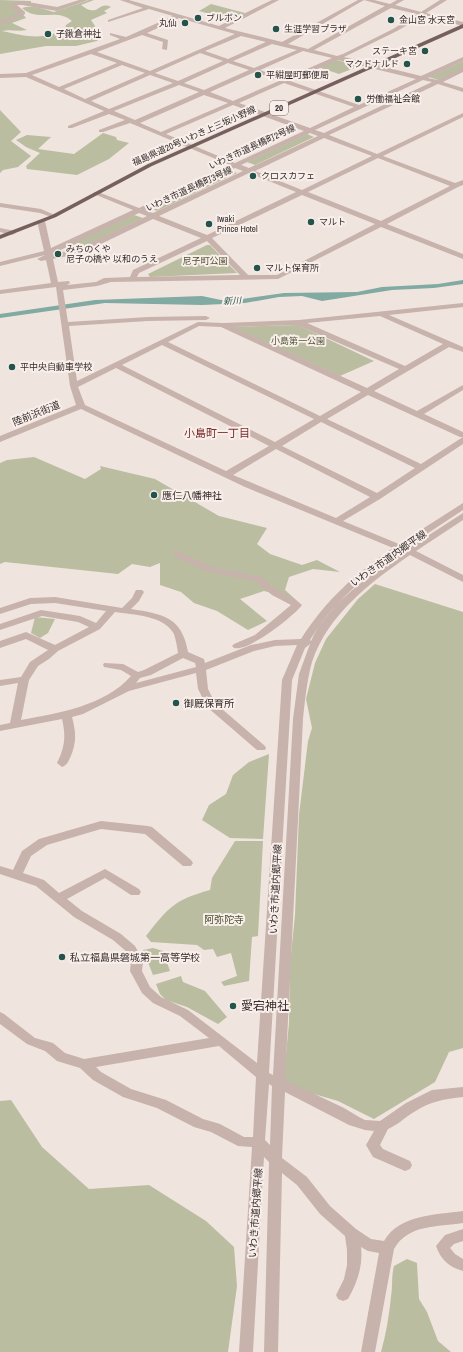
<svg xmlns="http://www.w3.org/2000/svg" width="463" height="1352" font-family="'Archivo Narrow','Noto Sans JP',sans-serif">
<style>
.green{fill:#babda0}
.water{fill:#81aaa2}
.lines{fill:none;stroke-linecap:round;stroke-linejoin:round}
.minor{fill:#c7b2ac;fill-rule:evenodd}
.major{fill:#76605d;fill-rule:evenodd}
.poi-dot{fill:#24534b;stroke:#f8efeb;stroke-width:1.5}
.labels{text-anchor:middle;stroke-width:4;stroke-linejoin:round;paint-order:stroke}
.far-poi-label{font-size:9px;fill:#362b2a;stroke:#f8efeb;text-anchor:start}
.shield{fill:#f8efeb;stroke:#706664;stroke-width:1}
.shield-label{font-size:9px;font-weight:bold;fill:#362b2a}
.far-street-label{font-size:9px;fill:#362b2a;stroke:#f8efeb}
.far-park-label{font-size:9px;fill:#4d5131;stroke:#f8efeb}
.far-water-label{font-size:9px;font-style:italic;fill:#24534b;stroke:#f8efeb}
.street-label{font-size:10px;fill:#362b2a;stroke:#f8efeb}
.poi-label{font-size:10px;fill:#362b2a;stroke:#f8efeb;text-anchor:start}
.park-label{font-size:10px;fill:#4d5131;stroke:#f8efeb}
.neighbourhood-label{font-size:11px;fill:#7c2d2c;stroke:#f8efeb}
.near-poi-label{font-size:12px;fill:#362b2a;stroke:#f8efeb;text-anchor:start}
</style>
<rect width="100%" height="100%" fill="#f0e4df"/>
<!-- green -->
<path class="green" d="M0 0 31 1V4L17 3 15 7 19 9 26 18 12 23 27 30C18 32 10 29 2 31 26 36 41 41 65 29L66 25 72 21C56 7 38 23 22 8 33 4 46 10 54 12L89 0H94L81 5C99 19 98 0 111 7L104 11 107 13 91 20 95 26 92 31 100 37 97 41 76 46H46L0 54Z
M211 4 245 13 232 20 199 11Z
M337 60 355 65 357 67 339 74 318 67Z
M463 61V69L438 80 429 77Z
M0 110 21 132 11 141 31 156 18 167 3 170 0 173Z
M103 133 116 137 117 140 129 143 109 159 77 175 27 169 26 166 40 153 26 147 16 140 27 135 51 137 38 149 74 154Z
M307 134 314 137 255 165 247 162Z
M229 170 237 173 157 211 149 207Z
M134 215 143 218 74 251 65 247Z
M207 245H210L237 273 150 277 148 274Z
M298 325 374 361 340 376 232 327Z
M34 457 85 479 101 469 100 466 155 479 219 516 267 528 257 544 270 554 302 565 317 560 340 572 313 569 289 577 285 590 295 599 264 591 240 599 267 621 248 630 217 611 194 603 181 592 160 585V563L150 567 132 564 118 574 5 562 0 564V463L7 460Z
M375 584 463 612V1048L449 1052 435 1082 374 1119 338 1101 283 1085 289 1023 290 965 295 915 299 815 308 741 312 728 306 699 315 663 326 639 358 599Z
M35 617 55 619 48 633 40 638 31 633Z
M269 754 263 839 230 838 202 820 209 805 226 794 233 775 249 762Z
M235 841H263L258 936 252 937 249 981 224 986 221 982 237 976 231 953 217 957 213 949 204 950 197 945 151 942 146 936C169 907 174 900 210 890L212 878Z
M153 948 163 951 170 971 153 975 143 950Z
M181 976 183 982 205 991 227 1017 218 1024 187 1007 166 1000 160 994 156 984Z
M11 1100 42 1147 89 1189 149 1185 206 1221 234 1247 237 1286 228 1352H0V1101Z
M407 1259 417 1263 419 1299 427 1312 438 1341 451 1352H381C386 1334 389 1316 391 1297 393 1286 391 1276 394 1266Z"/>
<!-- water -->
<path class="water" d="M463 280V284L434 288 392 290 322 301 302 296 279 297 245 303 202 305 105 303 0 318V314L95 300 202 296 221 300H235L284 293 357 292 382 287 438 284Z"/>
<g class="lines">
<!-- minor -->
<path class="minor" d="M79 0H88L57 11 22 5H17L25 12V14L0 25V21L19 13 11 7 13 3 22 1 57 7Z
M120 0H129L219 26 272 0H279L225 28 282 42 358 0H374L390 4 397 0H404L395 5 421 12 440 0H447L426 13 463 22V26L423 16 397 31 344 57 421 76 463 57V61L428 78 437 80 463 68V72L443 82 463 88V92L438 84 329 135 377 154 463 113V117L383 156 455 183 463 180V185L458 187 387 224 463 254V259L381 227 278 279 111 282 97 286 63 290 68 322 148 317 206 316 210 318 206 320 148 321 69 326 77 381 198 322 223 323 299 320 463 303V307L389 315 463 347V352L449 347 374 391 417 411 463 385V390L424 414 463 432V444L380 499 343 521 399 544 463 503V510L407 547 409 548 463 513V520L416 551 463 575V582L410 555C371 582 328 614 312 662 307 680 305 700 303 719L285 1080 344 1108 359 1117 365 1120 380 1121 406 1103 432 1090 463 1087V1097C444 1099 431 1101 414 1112 405 1117 398 1125 388 1129L380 1145 383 1149 410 1161 412 1165 410 1169 405 1171 373 1157 366 1145 374 1131 365 1130 349 1125 285 1092 282 1158 307 1177 330 1206 356 1229 371 1239 384 1241C400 1214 435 1215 463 1211V1223C438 1227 408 1224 394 1249L375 1352H361L379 1253 368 1251 361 1247C363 1267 357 1283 348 1299L343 1301 338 1299 336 1295 344 1279 347 1265V1250L345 1236 320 1214 297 1185 282 1173 278 1352H264L269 1162 264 1157 253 1352H239L252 1147 238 1146 211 1132 194 1127 157 1108 123 1097 93 1080 80 1068 57 1061 45 1051 27 1044 0 1024V1012L4 1014 35 1038 53 1043 65 1053 84 1059 209 1038 180 1016 153 1003 142 993 130 971 131 961 127 952 113 940 74 917 36 886 0 874V866L13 870 22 851 39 839 101 821 148 826 152 827 191 860 193 863 191 866H183L145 834 101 829 47 845 31 856 23 873 44 880 59 893 105 869 139 889 141 892 139 895H131L105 878 67 899 82 911 121 934 135 946 143 961 142 971 150 987 161 997 188 1010 257 1063 282 680 297 645 275 646 254 651 206 670 208 689 215 703 265 746 266 748 265 750H257L207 707 198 689 196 673 129 691 83 714 72 717C76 732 77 743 70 758 68 762 67 765 62 767L57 763C65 747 66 736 62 719L0 731V725L10 723 18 683 0 686V680L21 677 30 662 48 650 26 639 0 648V641L26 632 55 645 89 627 78 622 42 616 0 630V624L41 610 80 616 96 623 106 611 55 603 31 604 0 614V608L30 598 55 597 122 608 132 598 136 590H142L144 592 139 601 131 609C163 614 182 617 188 652L204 659 205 663 251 645 275 640 301 639C325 601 356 573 393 548L245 487 81 409 0 442V436L76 405 70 386 56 287 0 294V290L51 283 46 260 41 261 37 259 45 255 0 266V262L44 251 37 221 39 220 45 221 51 248 133 210 94 194V192H98L139 208 230 165 130 123 103 132H99V130L125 120 109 114 72 128H68V126L104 111 26 77 0 78V74L26 73 120 39 110 35V33L126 37 173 16 149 9 108 22V20L143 8ZM364 0 385 6 308 49 288 44ZM391 8 417 14 393 29 343 54 337 56 314 50ZM179 18 235 34 150 71 97 52 142 35 163 42 162 49 167 50 168 40 147 33ZM241 36 266 42 228 59 205 51ZM272 44 297 50 254 68 233 61ZM303 51 332 58 284 79 260 70ZM200 53 223 61 178 81 155 73ZM91 54 117 63 59 87 32 75ZM338 60 416 79 359 105 290 81ZM228 63 249 70 204 90 184 83ZM122 65 145 73 85 99 64 89ZM255 72 279 81 233 101 210 92ZM150 75 173 83 109 109 91 101ZM423 80 432 82 324 133 315 130ZM284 83 354 107 310 128 239 103ZM179 85 199 92 135 120 114 111ZM204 95 228 103 161 132 140 123ZM233 105 304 131 235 163 166 134ZM310 133 318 136 249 168 241 165ZM324 138 372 156 302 190 255 171ZM378 158 450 186 381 221 308 192ZM235 168 243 171 153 213 145 210ZM249 173 296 192 207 235 159 216ZM302 195 375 224 277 275H248L212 238ZM139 213 147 216 77 249 52 254ZM153 219 201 238 133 270 130 277 104 278 96 282 67 285 70 283 69 281 58 282 53 259 82 253ZM207 241 240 275 137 277 139 273ZM380 316 443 344 405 366 307 323ZM297 325 399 369 367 388 233 327ZM199 326 221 327 361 392 320 416 168 342ZM162 345 314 419 275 442 122 365ZM116 368 269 446 226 471 85 405 78 387ZM368 395 460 437H463L421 464 327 419ZM321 422 415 468 377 493 282 446ZM276 449 370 497 336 518 233 475ZM401 551 403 552C371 574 327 605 311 641L310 640C333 603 365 575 401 551ZM115 612C133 615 164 615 174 634 176 640 177 647 178 653L144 670 138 672 123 664 104 663 103 665 104 667 121 670 131 676C105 706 58 713 21 720L29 680 38 666 49 659 58 651 100 629ZM310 644 299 674 293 719 273 1075 269 1073 292 680 305 648ZM183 658 195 663 196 667 136 683 140 678 151 675ZM219 1046 256 1077 253 1137H244L220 1124 203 1119 166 1100 131 1089 101 1072 96 1067ZM269 1084 272 1086 270 1145 265 1140Z
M0 203 41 209 57 216 54 218 40 213 0 207Z
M0 228 15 231 16 233 12 235 0 232Z
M177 551 215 568 261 577 276 589 295 599 302 605C293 617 248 652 234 648L232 646 234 644 255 635 291 605 272 595 255 581 209 572 174 556 172 554 174 552Z
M463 1229V1241L454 1244 450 1248 455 1254 463 1259V1271C449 1267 441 1260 436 1246L445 1235Z"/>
<!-- major -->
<path class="major" d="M463 24V28L152 166 56 217 0 239V235L52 215 148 164Z"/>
</g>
<!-- markers -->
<g class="poi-dot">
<circle cx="198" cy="18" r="4"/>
<circle cx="391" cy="20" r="4"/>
<circle cx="185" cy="23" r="4"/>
<circle cx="276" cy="29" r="4"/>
<circle cx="48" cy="34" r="4"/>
<circle cx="425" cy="51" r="4"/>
<circle cx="407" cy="64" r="4"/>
<circle cx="258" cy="75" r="4"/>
<circle cx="358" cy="99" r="4"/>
<circle cx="253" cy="176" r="4"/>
<circle cx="311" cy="222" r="4"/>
<circle cx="209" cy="224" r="4"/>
<circle cx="58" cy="254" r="4"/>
<circle cx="257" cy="268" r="4"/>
<circle cx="12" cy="367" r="4"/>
<circle cx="154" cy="495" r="4"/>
<circle cx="176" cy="703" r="4"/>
<circle cx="62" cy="957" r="4"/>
<circle cx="233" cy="1006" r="4"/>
</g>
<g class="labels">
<!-- far-poi labels -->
<g class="far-poi-label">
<text x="206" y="21">ブルボン</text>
<text x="399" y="23">金山宮 水天宮</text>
<text x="177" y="26" text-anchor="end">丸仙</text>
<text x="284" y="32">生涯学習プラザ</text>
<text x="56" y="37">子鍬倉神社</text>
<text x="417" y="54" text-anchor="end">ステーキ宮</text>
<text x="399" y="67" text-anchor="end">マクドナルド</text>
<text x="266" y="78">平紺屋町郵便局</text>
<text x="366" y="102">労働福祉会館</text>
<text x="261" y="179">クロスカフェ</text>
<text x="217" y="222">Iwaki<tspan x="217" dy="10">Prince Hotel</tspan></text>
<text x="319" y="225">マルト</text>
<text x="66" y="252">みちのくや<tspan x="66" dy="10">尼子の橋や 以和のうえ</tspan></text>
<text x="265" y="271">マルト保育所</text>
<text x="20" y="370">平中央自動車学校</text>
</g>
<!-- shield labels -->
<rect class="shield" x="270" y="101" width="18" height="14" rx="3"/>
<g class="shield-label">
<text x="279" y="111">20</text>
</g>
<!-- far-street labels -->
<g class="far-street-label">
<text transform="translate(194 136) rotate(-24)" y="3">福島県道20号いわき上三坂小野線</text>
<text transform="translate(252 147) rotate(-25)" y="3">いわき市道長橋町2号線</text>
<text transform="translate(189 189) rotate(-25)" y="3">いわき市道長橋町3号線</text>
</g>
<!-- far-park labels -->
<g class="far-park-label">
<text x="205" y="264">尼子町公園</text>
<text x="298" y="344">小島第一公園</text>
</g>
<!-- far-water labels -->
<g class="far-water-label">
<text transform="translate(232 301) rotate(-3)" y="3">新川</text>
</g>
<!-- street labels -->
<g class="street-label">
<text transform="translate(36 413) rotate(-22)" y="4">陸前浜街道</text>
<text transform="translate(388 558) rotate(-35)" y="4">いわき市道内郷平線</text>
<text transform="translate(275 889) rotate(-87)" y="4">いわき市道内郷平線</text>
<text transform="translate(255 1213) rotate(-86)" y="4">いわき市道内郷平線</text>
</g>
<!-- poi labels -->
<g class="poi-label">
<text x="162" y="499">應仁八幡神社</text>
<text x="184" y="707">御厩保育所</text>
<text x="70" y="961">私立福島県磐城第一高等学校</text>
</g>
<!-- park labels -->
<g class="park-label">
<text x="224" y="923">阿弥陀寺</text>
</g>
<!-- neighbourhood labels -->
<g class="neighbourhood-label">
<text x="217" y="437">小島町一丁目</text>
</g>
<!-- near-poi labels -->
<g class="near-poi-label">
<text x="241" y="1010">愛宕神社</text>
</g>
</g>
</svg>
